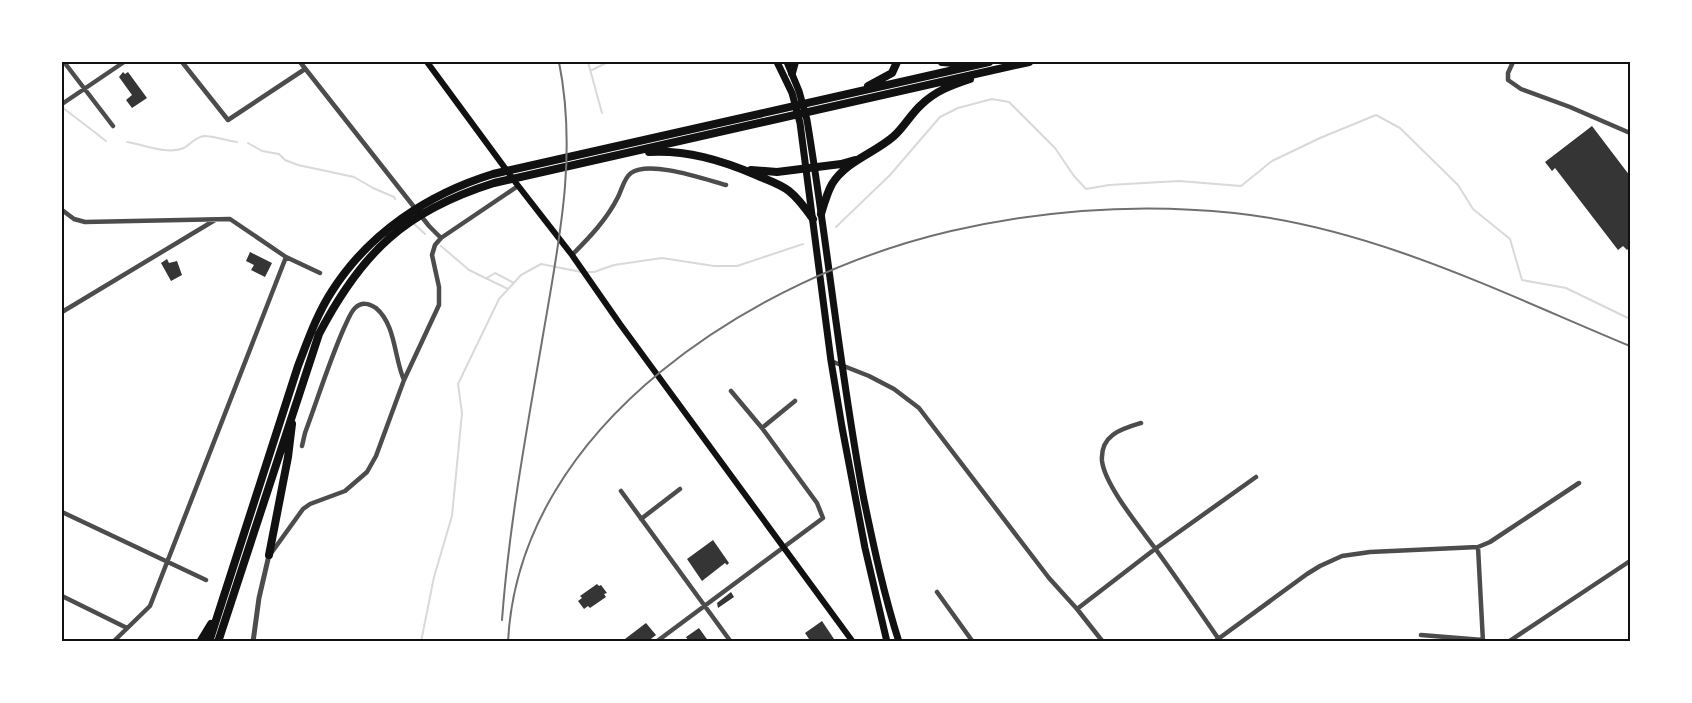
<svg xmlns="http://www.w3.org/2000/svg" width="1692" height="703" font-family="Signika,sans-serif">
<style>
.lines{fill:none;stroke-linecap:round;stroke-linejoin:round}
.stream{stroke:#d9d9d9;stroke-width:2}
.building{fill:#353535}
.minor{stroke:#4c4c4c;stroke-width:4.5}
.tertiary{stroke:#4c4c4c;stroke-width:5}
.secondary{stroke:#111;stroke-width:6}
.primary{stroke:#111;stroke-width:7}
.motorway{stroke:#111;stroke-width:8}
.rail{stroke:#707070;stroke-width:2}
.neatline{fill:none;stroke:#111;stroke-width:2}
</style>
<rect width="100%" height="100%" fill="#fff"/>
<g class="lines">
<!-- stream -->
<path class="stream" d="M588 62 602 113
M592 70 608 62
M62 107 106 141
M127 142C145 145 167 155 184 148 191 144 195 137 204 136 215 136 226 141 237 142
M248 143 262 151 279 154 285 160 298 165 354 177 373 188 394 197 395 199
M412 222 425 234
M836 227 890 175 940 117 958 108 992 99 1009 102 1055 148 1074 176 1086 189 1109 185 1179 181 1241 186 1272 161 1320 138 1376 115 1400 128 1458 185 1473 209 1510 239 1522 280 1566 288 1630 319
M441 246 469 270 508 289
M586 272H594L614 265 662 258 714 266H737L803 244
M487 278 495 273 514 283
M421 642 434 577 452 516 462 413 458 384 499 299 521 275 541 264 581 272"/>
</g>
<!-- building -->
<path class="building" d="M123 72 125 74 128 72 147 98 132 108 126 100 132 95 119 77Z
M1592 126 1630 176V247L1627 250 1623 246 1618 250 1555 168 1552 171 1545 162Z
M250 252 272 263 265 277 251 270 254 265 246 261Z
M167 259 169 263 177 261 182 275 171 281 161 263Z
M713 540 729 563 727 565 725 563 702 581 687 559Z
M597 584 599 586 601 585 607 593 604 594 606 597 590 608 588 606 584 609 578 601 582 598 580 596Z
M731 592 734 597 718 608 717 603Z
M822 621 836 642H811L805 633Z
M646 623 656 635 647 642H621Z
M699 628 709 642H689L686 637Z"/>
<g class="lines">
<!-- minor -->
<path class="minor" d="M64 62 113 126
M182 62 228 120 305 69
M300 62 429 226 441 238
M1513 62 1508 73V80L1521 89 1570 107 1630 133
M62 104 124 62
M62 210 74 219 85 222 230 219 286 257 320 273
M572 255C590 237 607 219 618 197 622 189 624 178 631 173 650 160 704 179 726 185
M62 312 215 220
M831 361 869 376 894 389 919 408 1049 578 1077 609 1103 642
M1141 423C1121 429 1100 435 1102 461 1105 486 1142 530 1157 551 1178 580 1198 609 1218 638
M762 428 795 401
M302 446 305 433C318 398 329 362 344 328 347 322 350 313 355 308 361 302 369 303 376 308 396 325 394 358 404 380
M621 491 731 642
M62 512 206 580
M641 519 680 489
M1478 547 1483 642
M272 552 303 509 310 504 345 491 367 472 376 456 404 380 439 305V287L432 255 435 245 441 238 518 186
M937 592 973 642
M62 596 127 628
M1077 609 1155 549 1256 477
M1421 635 1483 640
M113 642 150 606 286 257
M656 642 823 518 817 503 762 428 731 391
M1214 642 1307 574 1320 566 1342 556 1370 552 1478 547 1490 542 1579 483
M1508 642 1630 561"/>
<!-- tertiary -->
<path class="tertiary" d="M253 642 259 598 269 555"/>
<!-- secondary -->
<path class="secondary" d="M427 62 516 183 572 255 620 324 853 642"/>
<!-- primary -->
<path class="primary" d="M777 62 792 93 800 123 831 361 842 427 865 548 887 642
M787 62 799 91 807 120C828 246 840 374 864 500 874 548 884 595 899 642"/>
<!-- motorway -->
<path class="motorway" d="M942 62 967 64
M792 73 795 62
M868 86 892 73 897 62
M649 152C687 150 721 160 756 175 767 180 780 184 789 191 799 199 806 209 813 219
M751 170 777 172 841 164 855 160
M821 214C824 204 827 193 832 184 846 161 875 153 894 136 904 127 911 114 921 105 935 91 952 85 970 79
M269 555 288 457 292 424
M200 642 211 624
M209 642 298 366C308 340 317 314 332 291 369 233 428 194 493 174L989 62
M218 642 319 334C362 252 405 211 494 183L1029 62"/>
<!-- rail -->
<path class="rail" d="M502 620C509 526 526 434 542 341 558 246 578 157 559 62
M508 642C519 423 758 276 951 231 1043 210 1139 203 1234 213 1374 228 1502 293 1630 346"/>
</g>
<!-- border -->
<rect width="1692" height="703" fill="none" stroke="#ffffff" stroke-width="126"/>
<rect x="63" y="63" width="1566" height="577" class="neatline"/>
</svg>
